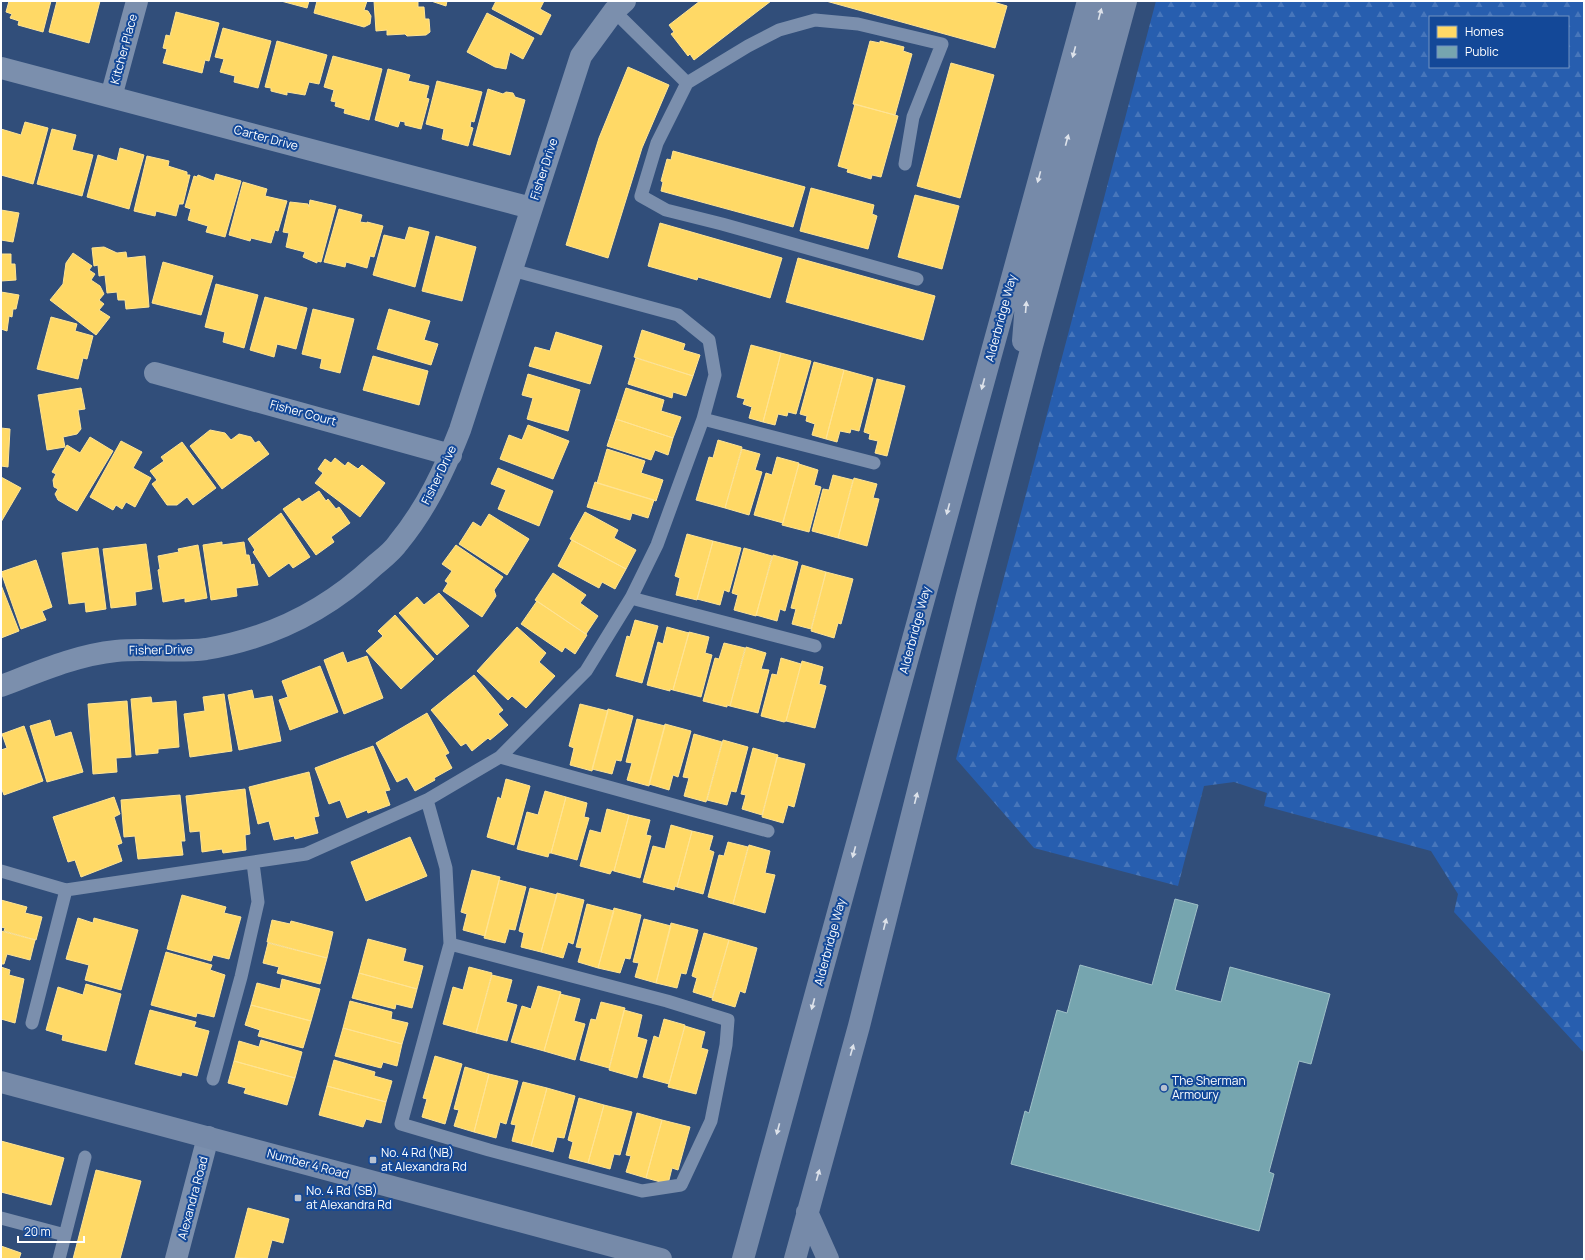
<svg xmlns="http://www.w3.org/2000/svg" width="1585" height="1260" font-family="Manrope,sans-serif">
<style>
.forest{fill:url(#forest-firs);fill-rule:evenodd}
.homes{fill:#ffd966;stroke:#ffe494}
.public{fill:#76a5af;stroke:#9fc0c7}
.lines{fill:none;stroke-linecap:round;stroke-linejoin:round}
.lane{stroke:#7b8fad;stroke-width:13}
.street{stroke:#7b8fad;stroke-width:22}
.secondary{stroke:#768aa9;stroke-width:22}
.oneway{fill:#dde2ea}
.poi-dot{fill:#b7c1d0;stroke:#134898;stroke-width:1.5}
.labels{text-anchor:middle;stroke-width:4;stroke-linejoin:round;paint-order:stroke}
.street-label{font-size:12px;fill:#fff;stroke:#134898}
.poi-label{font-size:12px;fill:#fff;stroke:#134898;text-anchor:start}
</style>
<defs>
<pattern id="forest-firs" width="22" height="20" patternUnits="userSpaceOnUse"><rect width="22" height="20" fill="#275eaf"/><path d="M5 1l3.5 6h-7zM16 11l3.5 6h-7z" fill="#4776bb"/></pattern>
</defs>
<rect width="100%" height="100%" fill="#314e7a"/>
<!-- forest -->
<path class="forest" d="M1156 1H1584V1053L1454 912 1458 894 1431 851 1264 806 1267 793 1234 782 1204 786 1178 886 1034 848 956 759ZM1430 17H1568V67H1430Z"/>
<!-- homes -->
<path class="homes" d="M9 1H51L43 32 18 25 19 21 10 18 12 14 6 12Z
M57 1H100L89 43 49 32Z
M281 1H309L307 8Z
M317 1H367L364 10 368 11 371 16 370 24 364 27 314 13Z
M374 1H418V7H424L425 19H429L430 32 426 35 407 36 405 34 387 35V30L376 31Z
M431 1H447L446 6Z
M496 1H544L540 9 551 15 541 35 492 9Z
M700 1H771L694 60 690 54 688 56 671 34 674 32 669 25Z
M826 1H990L1007 6 995 48Z
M176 12 219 23 209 61 205 60 202 73 163 63 167 49 163 48 166 35 170 36Z
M487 13 534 38 523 59 510 52 506 69 495 67 467 52Z
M223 28 271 41 258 88 234 82 235 76 220 72 224 59 215 57Z
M277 41 327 55 319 84 309 82 305 95 287 92V95L271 91V88L265 87Z
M870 41 880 43V41L904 47 903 51 912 54 895 115 853 104Z
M333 56 382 69 369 120 344 113 345 109 335 106 336 102 331 101 334 90 324 87Z
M951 63 994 75 960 198 917 186Z
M628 67 669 85 642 148 608 258 566 245 599 138Z
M388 69 410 75 408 81 429 86 426 98 429 99 421 129 405 125V122L400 121 398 127 375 120Z
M437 81 482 92 474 122 471 121 470 127 473 128 468 146 442 139 444 129 426 124Z
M488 89 503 94 506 92 513 93 515 97 525 100 510 155 473 145Z
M855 104 898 116 881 177 872 175 871 179 847 172 848 169 838 166Z
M25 122 48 128 33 184 1 175V129L21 135Z
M52 129 76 135 72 150 93 155 82 196 37 184Z
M120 148 144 155 129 209 87 197 98 155 117 161Z
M673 151 805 187 793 227 661 191 663 182 661 181 667 159 671 160Z
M147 156 169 161 168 166 187 172V175H190L183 204H179L176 216 156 211 155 216 134 211Z
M216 174 241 181 225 237 206 232 208 226 188 220 191 209 185 207 194 176 197 177 198 175 214 181Z
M243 182 267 189 265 196 287 201 278 231 275 230 271 243 251 238 250 241 229 235Z
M811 188 874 205 872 214 877 216 868 249 800 231Z
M915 195 959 206 942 269 898 257Z
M310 200 336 206 321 262 317 261V263L303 257 305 252 286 247 289 233 283 232 290 202 308 204 309 207Z
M339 209 362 215 360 222 367 223V222L383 226 374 257 370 256 367 268 346 262 345 267 324 262Z
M1 210 19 213 13 242 1 240Z
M660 223 782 258 770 298 698 277 697 280 648 266Z
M409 227 429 232 415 287 373 275 384 235 405 240Z
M436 236 476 247 462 301 422 291Z
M104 247 117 253 126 252 127 258 145 256 149 307 126 309 125 300H118L117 292 107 293 105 275 99 276 98 265 94 266 92 248Z
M73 253 92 266 89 270 95 274 91 280 100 286 104 294 99 300 104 304 99 310 110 317 96 335 50 300 63 284 66 263Z
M1 254H11V264H15L16 280 1 281Z
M798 258 935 296 923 340 786 302Z
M163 262 213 276 201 315 152 303Z
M216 284 258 295 244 348 223 342 225 332 205 327Z
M1 292 19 295 16 309H13L12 317 9 316 7 331 1 329Z
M265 297 307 308 296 349 277 344 274 357 250 350Z
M313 309 354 319 340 373 320 368 322 359 302 354Z
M389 309 430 321 424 340 438 344 431 365 377 349Z
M51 317 77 324 75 331 93 336 87 359 83 358 78 379 37 369Z
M642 330 685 344 683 350 700 355 693 376 634 357Z
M556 332 602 346 590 384 529 366 535 347 550 351Z
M751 345 781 353 763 422 749 418 752 407 743 404 745 399 737 397Z
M781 353 811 361 796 414 788 412 787 416 778 414 775 425 763 422Z
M373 356 428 371 419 405 363 390Z
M636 358 693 376 686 396 673 392 672 398 628 384Z
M814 362 844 370 826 439 812 435 815 424 806 421 807 416 800 414Z
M844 370 873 378 859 431 851 429 850 433 840 431 837 442 826 439Z
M528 374 580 390 568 431 527 419 533 398 522 395Z
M877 379 905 386 887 456 875 453 878 441 869 439 870 434 864 432Z
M81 388 85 409 78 410 81 429 77 434 63 437 65 447 47 450 38 395Z
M626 388 664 400 661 411 681 417 673 438 616 419Z
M616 419 673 438 668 455 655 450 651 460 607 446Z
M528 425 569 441 553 479 500 459 509 435 522 440Z
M1 428 10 429 8 467 1 466Z
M210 430 225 433 231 440 239 434 251 437 255 443 259 441 269 454 222 489 190 446Z
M90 437 113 451 77 511 58 500 55 494 58 489 54 487 53 480 56 474 52 472 67 445 80 453Z
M718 440 742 447 725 508 696 500 709 457 713 458Z
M121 441 142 452 133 468 151 478 135 507 126 502 122 509 116 505 113 510 90 497Z
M182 442 216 488 193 505 187 497 177 505H167L152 484 157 480 150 471 164 461 161 457Z
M607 449 645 461 641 473 663 480 656 501 597 483Z
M742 449 760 454 755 470 762 472 749 515 725 508Z
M777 457 799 463 783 523 754 515 766 473 772 475Z
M335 458 345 466 348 462 358 469 362 465 385 483 360 517 315 483 323 473 318 469 325 459 331 463Z
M799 464 818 470 814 485 821 487 809 532 782 525Z
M498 468 553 491 539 526 498 509 506 490 491 484Z
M833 475 853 480 838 538 812 531 823 489 829 490Z
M1 477 21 488 1 522Z
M854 478 877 484 873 498 879 499 867 546 838 538Z
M595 482 654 500 648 518 632 513 630 520 587 507Z
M319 491 326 501 328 499 336 509 339 507 350 523 331 537 334 542 316 555 283 509 299 498 302 502Z
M585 512 618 530 614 538 636 550 626 569 570 539Z
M281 513 310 557 293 568 289 563 269 577 253 552 255 550 248 539Z
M489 514 529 539 507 575 459 544 473 522 481 527Z
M687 534 713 541 697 600 676 595 680 578 675 576Z
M572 540 626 569 615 589 602 582 599 588 558 566Z
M713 541 741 548 729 592 724 590 720 605 697 599Z
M222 542V545L244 542 246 555H249L251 565 254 564 258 585 236 588 237 596 211 600 203 545Z
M146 544 152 589 135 592 136 605 111 608 103 549Z
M198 545 207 598 185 602V598L163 602 158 570 160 569 158 556 179 552 178 549Z
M456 545 503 577 494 590 496 596 482 617 443 591 448 583 445 581 452 571 442 564Z
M98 548 106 609 86 612 85 602 69 604 62 553Z
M744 548 772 556 756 616 734 610 738 595 732 593Z
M773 555 798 562 785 611 780 609 777 621 756 615Z
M36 560 52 607 42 611 46 620 21 629 1 572Z
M802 565 826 572 811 629 792 624 796 609 791 608Z
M826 572 853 579 841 624 838 623 834 638 811 631Z
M553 573 586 595 580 603 598 616 586 634 535 600Z
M1 585 19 631 1 638Z
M439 593 469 626 437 655 399 613 417 597 424 605Z
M537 601 587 635 575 654 565 647 562 652 521 624Z
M395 615 434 659 401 689 366 651 383 636 378 631Z
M635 620 658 626 642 683 616 676 627 636 630 637Z
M517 627 546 653 539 662 555 676 526 708 512 696 508 700 477 671Z
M667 627 689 633 673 690 670 689V691L647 685 658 642 663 644Z
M689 632 709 637 705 653 712 655 701 697 673 690Z
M724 643 745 648 730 706 727 705V707L703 701 715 658 719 659Z
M746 647 766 653 761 669 769 670 758 713 730 706Z
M343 652 347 663 367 656 383 698 344 714 324 660Z
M781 658 801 664 786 721 784 722 761 716 772 674 777 675Z
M802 661 823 667 819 684 826 686 815 728 786 721Z
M320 666 338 712 290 730 279 700 288 697 282 681Z
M474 675 503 710 498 714 508 725 490 740 488 738 472 751 466 743 461 746 431 710Z
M252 690 254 699 272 696 281 741 239 750 228 695Z
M224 694 232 751 190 757 184 714 205 711 203 697Z
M151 697 152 703 176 701 179 747 158 749V753L136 755 131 699Z
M127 701 131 757 116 758 117 772 93 774 88 704Z
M580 704 608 711 592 771 570 765 574 748 569 746Z
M608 709 633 716 621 761 616 760 612 774 592 769Z
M427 713 449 753 445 755 452 768 434 778 435 780 415 791 407 777 397 782 376 743Z
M637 719 665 726 649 786 627 780 632 763 626 762Z
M50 720 55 737 71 732 83 772 47 782 30 726Z
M665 724 691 731 678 777 673 775 669 790 649 784Z
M24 726 43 781 4 795 1 787V750L7 748 2 734Z
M694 734 722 742 706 802 684 796 689 778 683 777Z
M723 740 748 747 736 792 731 791 727 805 707 800Z
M373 746 390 790 385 791 390 805 368 813 367 810 347 818 340 800 329 804 315 768Z
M753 748 778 755 762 815 742 809 746 795 741 794Z
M777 757 805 764 794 807 788 805 783 823 762 817Z
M309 772 319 816 314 817 318 833 295 839 294 836 274 840 269 821 258 824 249 787Z
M506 779 530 786 514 845 487 837 498 797 501 799Z
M245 789 250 834 245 835 246 850 223 853 222 849 202 852 200 831 190 832 186 796Z
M545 791 566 797 551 853H549L548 857 517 849 527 812 538 815Z
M180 795 185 841H181L183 855 138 859 135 836 124 837 121 800Z
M114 797 120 814 114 817 122 843 117 845 122 861 81 877 75 860 68 862 53 817Z
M566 797 587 803 584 817 589 818 577 860 551 853Z
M607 809 629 815 614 871 612 870 610 874 580 866 590 830 601 833Z
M629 815 650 820 646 835 651 836 640 878 614 871Z
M671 825 692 831 677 887 675 886 674 890 643 882 653 846 665 849Z
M692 831 713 836 709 850 714 852 703 894 677 887Z
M410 837 427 876 366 901 351 862Z
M728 842 748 847 733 904 708 897 719 855 724 856Z
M749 845 770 851 765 873 775 875 765 913 733 904Z
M472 870 500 877 485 936 463 930 467 914 461 912Z
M499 880 526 887 515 930 509 929 505 943 484 938Z
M530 888 557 895 541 952 521 947 524 933 519 931Z
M557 893 584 900 573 944 568 942 563 958 541 952Z
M182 895 226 907 224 913 241 917 229 959 213 955 211 961 167 949Z
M1 900 27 907 25 913 42 917 36 940 4 931 5 928 1 927Z
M587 904 614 911 598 968 578 962 582 948 576 947Z
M614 908 641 915 630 959 625 958 620 973 598 968Z
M78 918 93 923 94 918 138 930 121 990 85 980 89 965 66 959Z
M644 919 671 926 656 983 635 977 639 963 633 962Z
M272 920 290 924 291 921 333 932 327 958 267 942Z
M671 923 698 930 686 974 681 973 677 988 656 983Z
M1 931 35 940 30 960 7 954 4 964H1Z
M704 933 729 940 712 998 693 992 697 978 692 976Z
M368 939 406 949 403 961 423 966 417 989 359 973Z
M729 940 757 948 745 993 740 991 735 1007 712 1000Z
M268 943 327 958 320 984 277 973 279 967 263 963Z
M166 952 212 965 210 970 225 975 214 1017 197 1013 196 1017 151 1005Z
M1 967 10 970 9 975 24 979 15 1023 1 1019Z
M469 967 492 973 476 1033 443 1024 453 987 463 990Z
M359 973 417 989 412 1008 396 1004 395 1009 352 998Z
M492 975 512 980 506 1002 517 1005 507 1041 476 1033Z
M282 979 320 989 311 1021 251 1005 257 983 280 989Z
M86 984 121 994 106 1051 62 1040 63 1035 46 1030 58 987 83 995Z
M538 986 561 992 544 1051 511 1042 522 1006 531 1009Z
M560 994 580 999 574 1021 585 1024 575 1060 544 1051Z
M350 1001 392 1012 391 1019 408 1023 402 1044 343 1028Z
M601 1002 625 1008 609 1068 580 1060 591 1019 596 1020Z
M251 1005 311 1021 303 1048 258 1036 260 1030 245 1025Z
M150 1010 196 1022 194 1027 209 1031 197 1076 182 1072 181 1076 135 1064Z
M624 1010 642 1015 637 1037 647 1040 637 1078 609 1070Z
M664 1019 685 1025 669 1084 643 1077 654 1036 659 1038Z
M685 1026 705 1032 701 1048 708 1050 696 1094 668 1087Z
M343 1028 402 1044 397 1066 383 1062 381 1068 335 1056Z
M261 1040 302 1052 295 1078 234 1061 239 1041 259 1047Z
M435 1056 462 1064 445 1124 422 1117 427 1099 423 1098Z
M334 1060 375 1072 374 1076 392 1081 386 1102 327 1086Z
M234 1061 295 1078 287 1105 244 1093 246 1088 228 1083Z
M465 1067 489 1074 474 1132 454 1126 459 1110 454 1109Z
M489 1074 518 1081 506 1124 500 1122 496 1138 474 1132Z
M523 1082 547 1088 531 1146 512 1141 516 1125 511 1124Z
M327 1086 386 1102 381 1123 366 1119 363 1127 319 1115Z
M547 1088 575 1096 564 1138 557 1137 553 1152 531 1146Z
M579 1098 604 1105 588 1163 569 1158 573 1142 568 1140Z
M604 1105 632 1112 620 1155 614 1154 610 1169 588 1163Z
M637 1113 662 1120 646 1178 626 1172 631 1156 626 1155Z
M662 1120 690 1127 678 1170 672 1168 668 1184 646 1178Z
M1 1141 64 1158 51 1205 1 1192Z
M96 1170 141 1181 120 1259H73Z
M248 1208 289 1219 283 1243 272 1240 267 1259 235 1258Z
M1 1246 21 1253 19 1259H1Z"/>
<!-- public -->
<path class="public" d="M1175 899 1198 905 1175 990 1221 1002 1230 967 1330 994 1311 1064 1299 1061 1269 1172 1274 1174 1259 1231 1011 1164 1025 1111 1029 1113 1057 1010 1067 1013 1080 965 1152 985Z"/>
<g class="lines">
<!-- lane -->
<path class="lane" d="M614 11 687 83 657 143 641 196 666 210 722 224 917 279
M687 83 748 46 779 30 815 20 858 24 942 44 913 117 905 164
M703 419 874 463
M631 598 815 646
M500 757 768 831
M427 800 446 868 450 944 401 1124 489 1150 642 1191 681 1185 711 1121 726 1045 728 1020 667 1001 450 944
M1 871 66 890 306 854 427 800 500 757 586 671 631 598 657 545 703 419 715 375 709 340 678 315 512 270
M32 1023 66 890
M213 1079 241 977 258 902 253 863
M1 1218 65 1235
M59 1259 85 1157"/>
<!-- street -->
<path class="street" d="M1 68 531 208
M111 97 137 1
M155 373 451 455
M1 686C38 672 76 655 116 651 146 648 177 653 206 649 272 638 326 611 374 566 382 559 392 552 398 543 426 509 444 471 460 430L581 56 614 11 625 1
M176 1259 208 1137"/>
<!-- secondary -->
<path class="secondary" d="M1023 341 1027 291 1104 1
M1 1082 661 1259
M807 1212 828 1259
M743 1259 1088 1
M795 1259 859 1026 966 599 1032 346 1126 1"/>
</g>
<!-- one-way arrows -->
<defs><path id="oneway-solid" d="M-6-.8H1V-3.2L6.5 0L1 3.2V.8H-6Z"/></defs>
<g class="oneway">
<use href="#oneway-solid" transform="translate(1100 14) rotate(-75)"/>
<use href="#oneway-solid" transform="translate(1074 52) rotate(105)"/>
<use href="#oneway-solid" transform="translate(1067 140) rotate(-75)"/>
<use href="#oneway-solid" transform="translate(1039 177) rotate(105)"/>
<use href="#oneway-solid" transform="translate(1026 307) rotate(-85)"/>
<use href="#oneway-solid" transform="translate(983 384) rotate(105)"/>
<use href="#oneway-solid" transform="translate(948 509) rotate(105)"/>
<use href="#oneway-solid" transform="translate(916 798) rotate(-76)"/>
<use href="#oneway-solid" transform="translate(854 852) rotate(105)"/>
<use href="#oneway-solid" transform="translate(885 924) rotate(-76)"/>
<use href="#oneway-solid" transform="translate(813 1004) rotate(105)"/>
<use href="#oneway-solid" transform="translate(852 1050) rotate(-74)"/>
<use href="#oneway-solid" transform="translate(778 1129) rotate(105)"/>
<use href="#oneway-solid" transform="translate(818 1175) rotate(-74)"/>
</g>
<!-- markers -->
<g class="poi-dot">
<circle cx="1164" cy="1088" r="4"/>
<rect x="369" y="1156" width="8" height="8" rx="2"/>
<rect x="294" y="1194" width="8" height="8" rx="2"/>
</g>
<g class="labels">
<!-- street labels -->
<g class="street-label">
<text transform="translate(124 49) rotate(-75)" y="4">Kitcher Place</text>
<text transform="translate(266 138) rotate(15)" y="4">Carter Drive</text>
<text transform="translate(544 169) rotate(-72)" y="4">Fisher Drive</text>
<text transform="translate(1001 318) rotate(-75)" y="4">Alderbridge Way</text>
<text transform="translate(303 413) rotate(15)" y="4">Fisher Court</text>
<text transform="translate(439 475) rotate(-64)" y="4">Fisher Drive</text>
<text transform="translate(915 630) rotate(-75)" y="4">Alderbridge Way</text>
<text transform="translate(161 650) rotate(-1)" y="4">Fisher Drive</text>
<text transform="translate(830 942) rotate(-75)" y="4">Alderbridge Way</text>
<text transform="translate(308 1164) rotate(15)" y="4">Number 4 Road</text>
<text transform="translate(193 1198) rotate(-75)" y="4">Alexandra Road</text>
</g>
<!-- poi labels -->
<g class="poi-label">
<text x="1172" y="1085">The Sherman<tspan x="1172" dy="14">Armoury</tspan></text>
<text x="381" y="1157">No. 4 Rd (NB)<tspan x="381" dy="14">at Alexandra Rd</tspan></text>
<text x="306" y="1195">No. 4 Rd (SB)<tspan x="306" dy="14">at Alexandra Rd</tspan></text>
</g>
</g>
<!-- border -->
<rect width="1585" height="1260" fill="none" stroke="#ffffff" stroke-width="4"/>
<!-- legend -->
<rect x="1429" y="16" width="140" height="52" fill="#134898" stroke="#7191c1"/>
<rect x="1437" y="26" width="20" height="12" fill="#ffd966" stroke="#7191c1"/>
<text x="1465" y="36" font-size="12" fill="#ffffff">Homes</text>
<rect x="1437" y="46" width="20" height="12" fill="#76a5af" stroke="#7191c1"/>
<text x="1465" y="56" font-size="12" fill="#ffffff">Public</text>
<!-- scale -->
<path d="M18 1236v6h66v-6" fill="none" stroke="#ffffff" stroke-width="2"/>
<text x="24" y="1236" font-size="12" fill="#ffffff" stroke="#134898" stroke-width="3" paint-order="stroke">20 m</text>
</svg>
